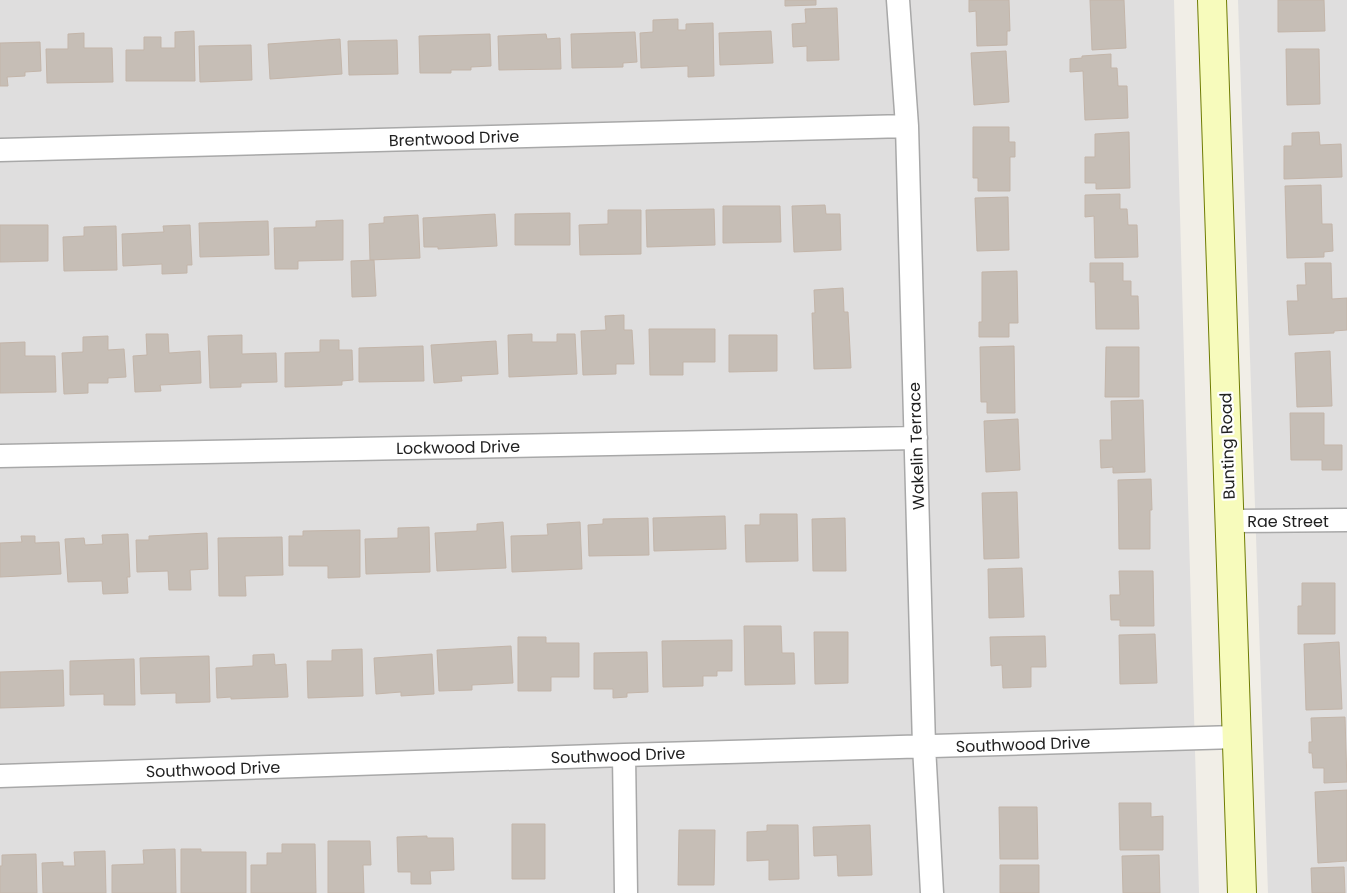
<svg xmlns="http://www.w3.org/2000/svg" width="1347" height="893" font-family="Poppins,sans-serif">
<style>
.residential{fill:#dfdede}
.building{fill:#c6beb6;stroke:#c3b5a9}
.lines{fill:none;stroke-linecap:round;stroke-linejoin:round}
.minor-casing{stroke:#a8a8a8;stroke-width:25}
.secondary-casing{stroke:#6f7c03;stroke-width:30}
.minor{stroke:#fff;stroke-width:22}
.secondary{stroke:#f7fbbc;stroke-width:28}
.labels{text-anchor:middle;stroke-width:4.5;stroke-linejoin:round;paint-order:stroke}
.street-label{font-size:16px;fill:#212121;stroke:#fff}
</style>
<rect width="100%" height="100%" fill="#f1eee7"/>
<!-- residential -->
<path class="residential" d="M0 0H1174L1199 893H0Z
M1238 0H1347V893H1268Z"/>
<!-- building -->
<path class="building" d="M785 0H816V5L785 6Z
M969 0H1009L1010 31H1007V45L977 46 976 11 969 12Z
M1090 0H1124L1126 48 1092 50Z
M1278 0H1324L1325 31 1278 32Z
M837 8 839 60 807 61V46L793 47 792 24 806 23 805 9Z
M678 19V30H686V24L713 23 714 76 688 77V66L641 68 640 33 653 32V20Z
M194 31 195 81H126V50H144V37H161V48H175V32Z
M771 31 773 63 720 65 719 33Z
M635 32 637 62 623 63V67L572 68 571 34Z
M84 33V48H112L113 82 47 83 46 49H68V34Z
M490 34 491 66 471 67V70H451V73H420L419 36Z
M546 34 547 39 560 38 561 69 499 70 498 36Z
M340 39 342 74 270 79 268 44Z
M397 40 398 74 349 75 348 41Z
M40 42 41 71 25 72V76L7 77 8 86H0V43Z
M251 45 252 80 200 82 199 46Z
M1286 49H1319L1320 104 1287 105Z
M1006 51 1009 102 974 105 971 53Z
M1111 54V68H1117L1118 86H1127L1128 118 1085 120 1083 71 1070 72V59L1082 58V56Z
M973 127H1009V142H1015V157H1010V191H978V178H973Z
M1129 132 1130 188 1096 189V183H1085V157H1095V134Z
M1319 132 1320 145 1341 144 1342 177 1284 179V146H1292V133Z
M1321 185 1322 224H1332L1333 251 1324 252V257L1287 258 1285 186Z
M1120 194V209H1127L1128 225H1137L1138 257 1095 258 1094 216 1085 217V195Z
M1008 197 1009 250 977 251 975 198Z
M825 205 826 214H840L841 250 794 252 792 206Z
M723 206H780L781 242 723 243Z
M714 209 715 245 647 247 646 210Z
M608 210H641V254L580 255 579 225 608 224Z
M570 213V245H515V214Z
M495 214 497 246 438 249V247H424L423 218Z
M418 215 420 258 370 260 369 224 384 223V217Z
M343 220V260L298 261V269H275L274 228 316 227V221Z
M268 221 269 255 200 257 199 223Z
M0 225H48V261L0 262Z
M190 225 192 265H187V273L162 274V264L123 266 122 234 164 232 163 226Z
M116 226 117 270 64 271 63 237 84 236V227Z
M374 260 376 296 352 297 351 261Z
M1090 263H1123V281H1131V296H1138L1139 329H1096L1095 282H1090Z
M1305 263H1331L1332 299 1347 298V330L1334 331V333L1289 335 1287 301H1298L1297 285H1306Z
M1017 271 1018 323H1009V337H979V322H982V272Z
M843 288 844 312H848L851 368 814 369 812 313H815L814 290Z
M624 315V330H632L634 364H616V374L583 375 581 331 606 330 605 316Z
M649 329H715V362H683V375H650Z
M146 334H168L169 353 200 351 201 383 160 385 161 391 135 392 133 356 147 355Z
M532 334V342H557V334H575L577 374 509 377 508 335Z
M242 335V354L276 353 277 382 241 383V387L210 388 208 336Z
M729 335H777V371L729 372Z
M108 336V350L124 349 126 377 108 378V383H88V393L64 394 62 353 83 352V337Z
M320 340H339V350H352L353 380 342 381V385L285 387V353L320 352Z
M496 341 498 374 461 376 462 381 434 383 431 345Z
M25 342V356H55L56 392 0 393V343Z
M423 346 424 381 359 382V348Z
M1014 346 1015 413H987V402H981L980 347Z
M1106 347H1139V397H1105Z
M1330 351 1332 406 1297 407 1295 353Z
M1143 400 1145 472 1113 473V467L1101 468 1100 440H1112L1111 401Z
M1290 413H1324V445H1342V470H1322V460H1291Z
M1018 419 1020 470 986 472 984 421Z
M1151 479 1152 510H1150V549H1119L1118 480Z
M1017 492 1019 558 984 559 982 493Z
M760 514H797L798 561 746 562 745 525H760Z
M725 516 726 549 654 551 653 518Z
M648 518 649 555 589 556 588 525 603 524V519Z
M845 518 846 571H813L812 519Z
M503 522 506 568 437 571 435 533 477 531V524Z
M580 522 582 569 512 572 511 536 548 535 547 524Z
M429 527 430 572 366 574 365 539 398 538V528Z
M360 530V577L328 578V566H289V536H303V531Z
M207 533 208 569 190 570 191 590H169L168 571 137 572 136 540H149V536Z
M128 534 130 577H127L128 593 103 594 102 581 68 582 65 539 84 538 85 545 103 544 102 535Z
M21 536H35V543L59 542 61 574 0 577V543L22 542Z
M282 537 283 575 245 576 246 596H219L218 538Z
M1022 568 1024 617 989 618 988 569Z
M1119 571H1153L1154 626H1120V620H1111L1110 595H1120Z
M1302 583H1335V634H1298V606H1302Z
M744 626H781L782 653H794L795 684 745 685Z
M814 632H848V683L815 684Z
M1155 634 1157 683 1120 684 1119 635Z
M1045 636 1046 667H1031V687L1003 688 1002 665 991 666 990 637Z
M518 637H546V643H579V677H551V691H518Z
M732 640V671H717V676H703V686L663 687 662 641Z
M1339 642 1342 709 1306 710 1304 644Z
M511 646 513 683 472 685V690L439 691 437 650Z
M362 649 363 696 308 698 307 661H332V650Z
M647 652 648 692 627 693V697L613 698V689H594V653Z
M274 654 275 665 286 664 288 697 231 699V697L217 698 216 668 253 666V655Z
M432 654 434 694 401 696V692L376 694 374 658Z
M209 656 210 702 176 703V693L141 694 140 658Z
M134 659 135 705H104V694L70 695V661Z
M63 670 64 706 0 708V672Z
M1345 717 1347 782 1324 783V768H1313L1312 753H1309V742H1312L1311 718Z
M1347 790V861L1318 863 1315 792Z
M1119 803H1151V817L1163 816V850H1120Z
M999 807H1037L1038 859H1000Z
M512 824H545V879H512Z
M767 825H798L799 879 769 880V860L747 861V832L767 831Z
M870 825 872 875 838 876 837 855 814 856 813 827Z
M679 830H715L714 885H678Z
M427 836V838H453L454 870 430 871 431 884H411V872H398L397 837Z
M328 841H370L371 865H363L364 893H328Z
M282 844H315L316 893H251V865H267V853H282Z
M175 849 176 893H112V865L144 864 143 850Z
M181 849H201V852H246V893H181Z
M105 851 106 893H43L42 863 63 862V866H75L74 852Z
M36 854 37 893H0V866H2V855Z
M1159 855 1160 893H1123L1122 856Z
M1000 865H1039V893H1000Z
M1344 867 1345 893H1312L1311 868Z"/>
<g class="lines">
<!-- minor casing -->
<g class="minor-casing">
<path id="minor" d="M898 0 907 126 924 746 932 893
M0 150 907 126
M0 456 916 438
M1230 521 1347 520
M624 755 626 893
M0 776 624 755 1236 737"/>
</g>
<!-- secondary casing -->
<g class="secondary-casing">
<path id="secondary" d="M1212 0 1242 893"/>
</g>
<!-- minor -->
<use href="#minor" class="minor"/>
<!-- secondary -->
<use href="#secondary" class="secondary"/>
</g>
<g class="labels">
<!-- street labels -->
<g class="street-label">
<text transform="translate(454 138) rotate(-2)" y="6">Brentwood Drive</text>
<text transform="translate(916 446) rotate(-92)" y="6">Wakelin Terrace</text>
<text transform="translate(1227 446) rotate(-92)" y="6">Bunting Road</text>
<text transform="translate(458 447) rotate(-1)" y="6">Lockwood Drive</text>
<text x="1288" y="527">Rae Street</text>
<text transform="translate(1023 744) rotate(-2)" y="6">Southwood Drive</text>
<text transform="translate(618 755) rotate(-2)" y="6">Southwood Drive</text>
<text transform="translate(213 769) rotate(-2)" y="6">Southwood Drive</text>
</g>
</g>
</svg>
